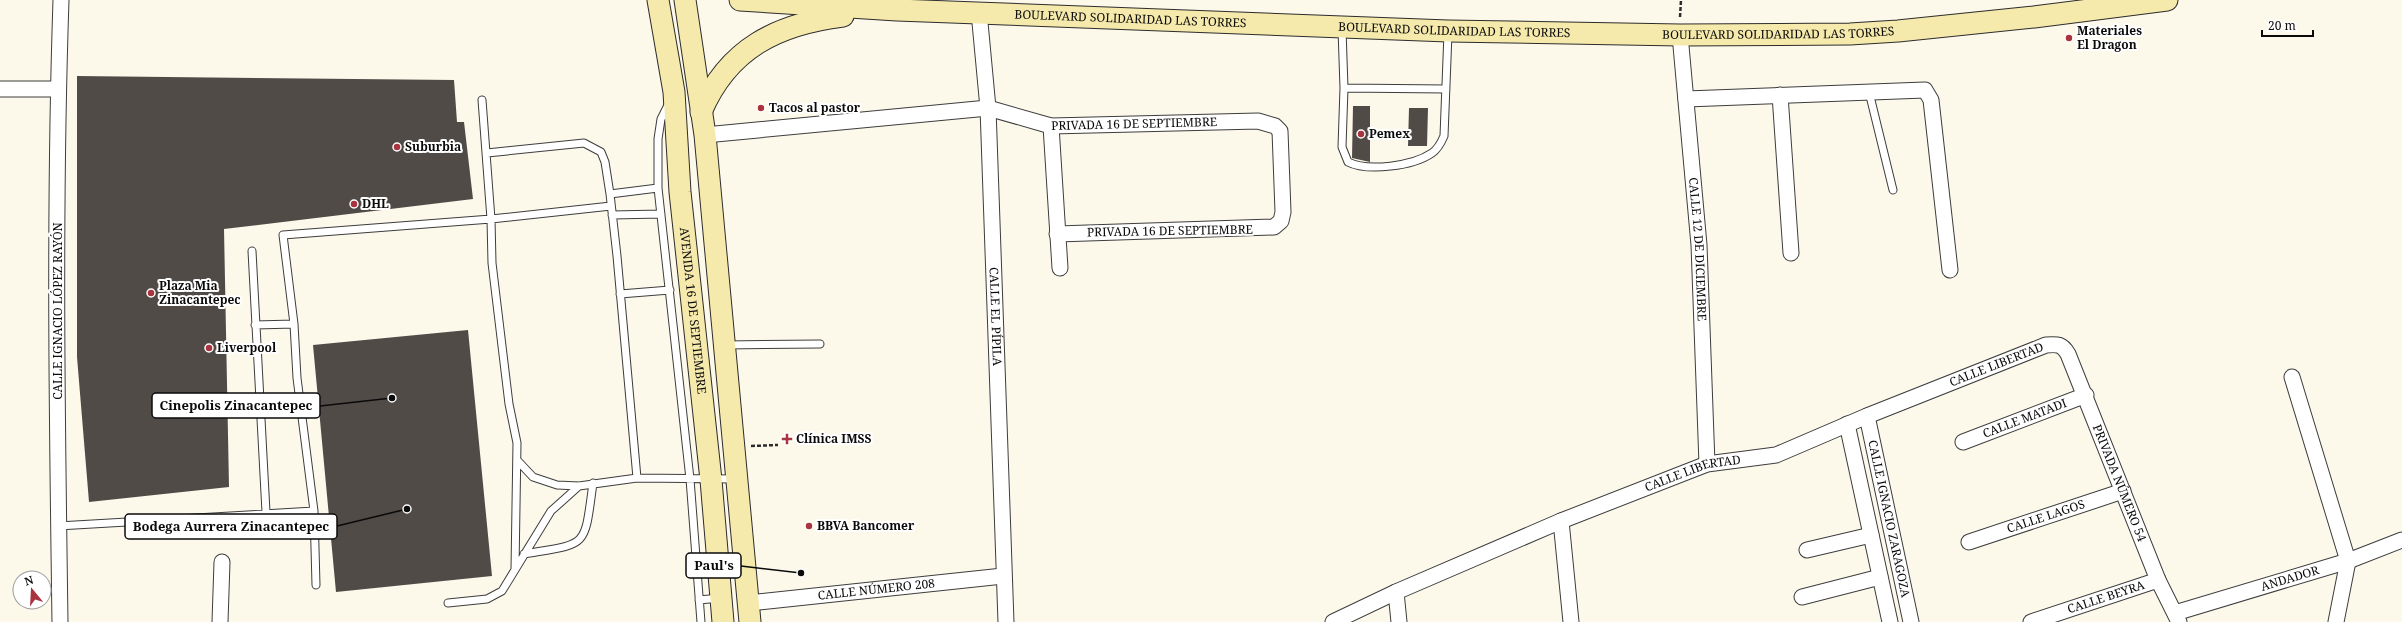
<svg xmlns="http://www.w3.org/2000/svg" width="2402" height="622" font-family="'Noto Serif',serif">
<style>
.building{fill:#514b48}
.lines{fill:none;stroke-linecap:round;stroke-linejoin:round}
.service-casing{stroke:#3d3d3d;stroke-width:9}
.minor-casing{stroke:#3d3d3d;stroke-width:17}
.secondary-casing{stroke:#2c2c2c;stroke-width:23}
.path{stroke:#2c2c2c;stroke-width:2.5;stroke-dasharray:4 2;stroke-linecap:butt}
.service{stroke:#fff;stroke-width:7}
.minor{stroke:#fff;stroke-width:15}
.secondary{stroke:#f5e9ac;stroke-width:21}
.poi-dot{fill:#a8343f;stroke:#fff;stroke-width:1.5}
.labels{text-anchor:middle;stroke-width:4;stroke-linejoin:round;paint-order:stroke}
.street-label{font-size:12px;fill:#0a0a0a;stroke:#fff}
.poi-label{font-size:12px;font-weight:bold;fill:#0a0a0a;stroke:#fff;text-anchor:start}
.leader{fill:none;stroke:#0a0a0a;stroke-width:1.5}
.callout-dot{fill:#0a0a0a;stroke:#fff;stroke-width:1.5}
.callout{fill:#fff;stroke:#0a0a0a;stroke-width:1.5}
.callout-label{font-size:13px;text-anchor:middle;font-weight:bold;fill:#0a0a0a}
</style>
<rect width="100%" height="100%" fill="#fcf8ea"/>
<!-- building -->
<path class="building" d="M77 76 454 80 457 122H464L473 199 224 229 229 487 89 502 77 357Z
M1353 106H1370V162L1352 158Z
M1409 108H1428L1427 146H1408Z
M468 330 492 576 336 592 313 345Z"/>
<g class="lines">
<!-- service casing -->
<g class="service-casing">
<path id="service" d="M1342 29 1344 88 1342 147 1348 162C1368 172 1413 166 1432 153 1438 149 1441 143 1444 136L1448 33
M1344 88 1446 89
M1869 92 1893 190
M482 100 491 219 492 263 509 404 517 443 515 569
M669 103 661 119 658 139V188L690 479 701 622
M487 153 584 143 601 152 605 162 610 194 617 256 637 478
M610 194 658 188
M612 215 661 214
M252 251 266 512
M620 294 670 290
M255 325 294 324
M725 345 820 344
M517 460 533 477 557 485 579 486 637 478 736 479
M58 526 314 511
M524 554C589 543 584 549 593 483
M316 585 314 511 297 378 294 324 283 235 491 219 611 206
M699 600 720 598
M448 603 487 599 502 591 551 511 579 486"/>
</g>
<!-- minor casing -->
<g class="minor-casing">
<g id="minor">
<path id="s1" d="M979 12 988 108 1006 622"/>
<path id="s2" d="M1680 35 1699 245 1707 464"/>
<path d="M0 89H58"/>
<path d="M1780 95 1791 253"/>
<path d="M1686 99 1925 90 1931 100 1950 270"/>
<path d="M1051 126 1060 268"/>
<path id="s3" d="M705 135 988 108 1051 126 1258 121 1275 126 1280 131 1283 212 1281 221 1274 227 1057 234"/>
<path d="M2292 377 2348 561 2336 622"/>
<path id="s4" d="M1867 416 1911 622"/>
<path d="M1847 424 1890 622"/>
<path id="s5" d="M1963 442 2086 395"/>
<path d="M1561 521 1571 622"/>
<path id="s6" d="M1969 542 2123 491"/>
<path d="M1807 550 1871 535"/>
<path d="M1396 592 1399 622"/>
<path d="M1802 597 1880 577"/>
<path id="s7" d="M749 603 1003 576"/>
<path id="s8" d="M2175 613 2348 561 2402 540"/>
<path d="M60 622C57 415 54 207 61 0"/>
<path d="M220 622 222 562"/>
<path id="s9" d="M1333 622 1396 592 1561 521 1707 464 1776 455 1867 416 2046 345C2058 344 2062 344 2068 354L2158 580 2179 622"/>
<path id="s10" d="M2031 622 2158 580"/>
</g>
</g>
<!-- secondary casing -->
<g class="secondary-casing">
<g id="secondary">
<path id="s11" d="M658 0 674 92 680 192 711 480 723 622"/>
<path d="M685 0 705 135 750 622"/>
<path id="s12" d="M740 0 897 10 1448 31 1680 35 1850 34 1898 31 2034 17 2167 0"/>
<path d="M701 112C728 48 778 24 843 16"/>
</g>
</g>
<!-- path -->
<path class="path" d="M1680 17 1681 0
M751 446 778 445"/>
<!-- service -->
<use href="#service" class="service"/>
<!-- minor -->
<use href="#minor" class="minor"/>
<!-- secondary -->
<use href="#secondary" class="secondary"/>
</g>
<!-- markers -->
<g class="poi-dot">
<circle cx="2069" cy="38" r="4"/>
<circle cx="761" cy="108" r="4"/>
<circle cx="1361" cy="134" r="4"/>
<circle cx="397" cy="147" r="4"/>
<circle cx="354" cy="204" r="4"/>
<circle cx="151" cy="293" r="4"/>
<circle cx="209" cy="348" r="4"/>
<path d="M785 433h4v4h4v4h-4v4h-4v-4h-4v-4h4z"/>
<circle cx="809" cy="526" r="4"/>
</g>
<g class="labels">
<!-- street labels -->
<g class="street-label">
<text dy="4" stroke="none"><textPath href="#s12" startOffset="391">BOULEVARD SOLIDARIDAD LAS TORRES</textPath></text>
<text dy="4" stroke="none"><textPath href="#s12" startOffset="715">BOULEVARD SOLIDARIDAD LAS TORRES</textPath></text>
<text dy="4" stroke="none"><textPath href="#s12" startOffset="1039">BOULEVARD SOLIDARIDAD LAS TORRES</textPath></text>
<text dy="4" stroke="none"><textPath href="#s3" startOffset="433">PRIVADA 16 DE SEPTIEMBRE</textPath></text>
<text transform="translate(1170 231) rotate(-1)" y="4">PRIVADA 16 DE SEPTIEMBRE</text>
<text dy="4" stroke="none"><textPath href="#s2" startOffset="215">CALLE 12 DE DICIEMBRE</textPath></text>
<text transform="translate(58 311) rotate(-90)" y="4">CALLE IGNACIO LÓPEZ RAYÓN</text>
<text dy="4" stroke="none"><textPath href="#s11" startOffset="313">AVENIDA 16 DE SEPTIEMBRE</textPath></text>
<text dy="4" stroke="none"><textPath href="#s1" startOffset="305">CALLE EL PÍPILA</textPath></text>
<text dy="4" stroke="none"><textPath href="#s9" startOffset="714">CALLE LIBERTAD</textPath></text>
<text dy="4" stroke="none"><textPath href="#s5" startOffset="66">CALLE MATADI</textPath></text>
<text dy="4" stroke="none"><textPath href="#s9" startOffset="390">CALLE LIBERTAD</textPath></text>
<text dy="4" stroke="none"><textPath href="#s9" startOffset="932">PRIVADA NÚMERO 54</textPath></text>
<text dy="4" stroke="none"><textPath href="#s6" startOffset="81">CALLE LAGOS</textPath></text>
<text dy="4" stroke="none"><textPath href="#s4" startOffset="105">CALLE IGNACIO ZARAGOZA</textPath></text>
<text dy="4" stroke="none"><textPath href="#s8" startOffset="120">ANDADOR</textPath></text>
<text dy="4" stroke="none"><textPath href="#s7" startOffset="128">CALLE NÚMERO 208</textPath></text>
<text dy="4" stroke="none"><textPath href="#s10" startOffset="79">CALLE BEYRA</textPath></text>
</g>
<!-- poi labels -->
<g class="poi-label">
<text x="2077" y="35">Materiales<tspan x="2077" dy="14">El Dragon</tspan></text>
<text x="769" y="112">Tacos al pastor</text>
<text x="1369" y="138">Pemex</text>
<text x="405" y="151">Suburbia</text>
<text x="362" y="208">DHL</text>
<text x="159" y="290">Plaza Mia<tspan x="159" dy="14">Zinacantepec</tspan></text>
<text x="217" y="352">Liverpool</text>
<text x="796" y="443">Clínica IMSS</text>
<text x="817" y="530">BBVA Bancomer</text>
</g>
</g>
<!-- callouts -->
<path class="leader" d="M392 398L320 406M407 509L337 526M801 573L741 566"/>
<g class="callout-dot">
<circle cx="392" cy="398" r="4"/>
<circle cx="407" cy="509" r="4"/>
<circle cx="801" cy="573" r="4"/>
</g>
<g class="callout">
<rect x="152" y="393" width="168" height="25" rx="4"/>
<rect x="125" y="514" width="212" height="25" rx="4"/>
<rect x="686" y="553" width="55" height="25" rx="4"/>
</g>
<g class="callout-label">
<text x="236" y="410">Cinepolis Zinacantepec</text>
<text x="231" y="531">Bodega Aurrera Zinacantepec</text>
<text x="714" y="570">Paul's</text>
</g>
<!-- north arrow -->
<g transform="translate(32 590) rotate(342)"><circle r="19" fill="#ffffff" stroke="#9d9d9d"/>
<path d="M0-3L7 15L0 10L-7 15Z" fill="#a8343f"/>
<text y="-6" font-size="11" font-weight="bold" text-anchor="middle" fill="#0a0a0a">N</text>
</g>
<!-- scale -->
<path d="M2262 30v6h51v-6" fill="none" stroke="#0a0a0a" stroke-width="2"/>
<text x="2268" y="30" font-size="12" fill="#0a0a0a" stroke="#ffffff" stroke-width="3" paint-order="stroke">20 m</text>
</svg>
